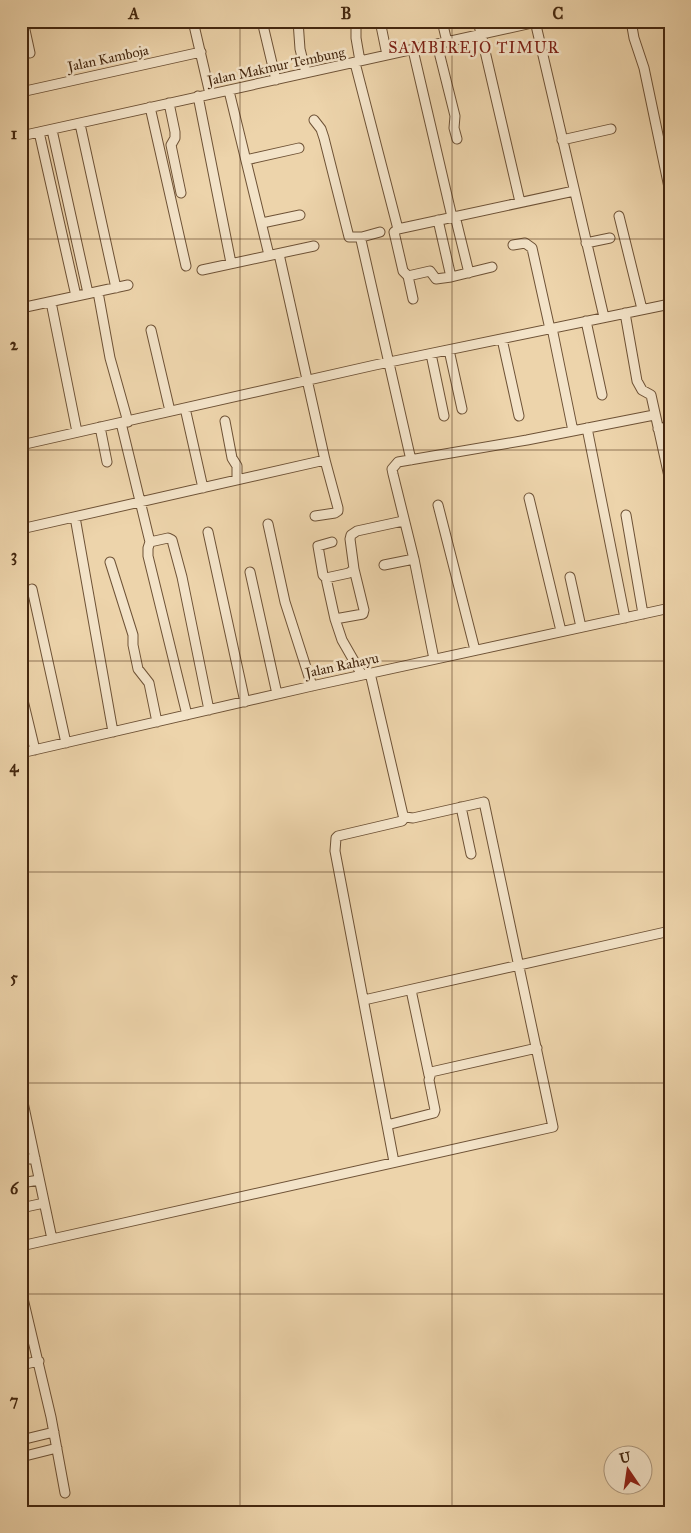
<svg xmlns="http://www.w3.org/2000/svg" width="691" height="1533" font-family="'IM FELL Great Primer',serif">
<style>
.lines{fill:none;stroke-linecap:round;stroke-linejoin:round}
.minor-casing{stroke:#6e5236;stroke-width:11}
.minor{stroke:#f3e3c8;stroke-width:9}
.grid{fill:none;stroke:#44270f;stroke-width:1;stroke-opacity:0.55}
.labels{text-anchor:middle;stroke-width:5;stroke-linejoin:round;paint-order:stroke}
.street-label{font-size:14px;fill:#44270f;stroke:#f3e3c8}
.quarter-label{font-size:16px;letter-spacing:1px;fill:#7a1f14;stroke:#f3e3c8}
.neatline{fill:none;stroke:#44270f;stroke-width:2}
.grid-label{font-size:16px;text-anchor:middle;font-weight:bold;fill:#44270f}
</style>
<rect width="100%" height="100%" fill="#edd4ab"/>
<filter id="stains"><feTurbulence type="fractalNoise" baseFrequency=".004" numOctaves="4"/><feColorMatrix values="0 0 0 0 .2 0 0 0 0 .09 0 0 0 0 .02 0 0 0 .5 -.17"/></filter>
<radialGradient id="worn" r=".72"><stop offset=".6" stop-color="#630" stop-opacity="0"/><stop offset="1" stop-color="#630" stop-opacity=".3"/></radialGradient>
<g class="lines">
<!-- minor casing -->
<g class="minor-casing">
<path id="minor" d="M23 21 30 53
M193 21 210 94
M262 21 276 80
M298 21 300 49 306 73
M356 21V38L360 61
M380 21 387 55
M442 21 447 42
M478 21 520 202
M535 21 604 317
M631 21 634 38 644 68 670 192
M437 44 455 116 454 128 457 139
M413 50 452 217
M355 63 398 229 394 232 403 271 408 276 413 299
M229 91 269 255
M21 92 201 52
M198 96 231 263
M169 103 175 132V138L171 145 181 193
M150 107 186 266
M314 120 321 129 324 138 349 237H362
M80 124 116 288
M52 130 88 293
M39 132 76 296
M21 136 541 21
M562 140 611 129
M246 160 299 148
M455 216 469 273
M619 216 642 309
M438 220 451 277 492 267
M262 223 300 215
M398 229 574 191
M380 232 362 237 361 240 411 460
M586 243 610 238
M513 245 525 243 532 248 550 329
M279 254 325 460 338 508V511L335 513 315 516
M202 270 314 246
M408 276 430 271 436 279 451 277
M98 292 110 358 128 422
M51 302 77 432
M21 308 128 285
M625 313 637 381 642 390 651 395 670 481
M586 321 602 395
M552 328 573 431
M151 330 170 411
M502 339 519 416
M449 350 462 409
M431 354 444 416
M185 408 203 488
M225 421 232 458 237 466V480
M121 423 150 542 168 538 172 540 182 577 209 710
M100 427 107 462
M587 428 625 618
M658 429 670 426
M21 445 375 365 670 304
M529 498 561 631
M438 505 475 650
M626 515 643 614
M75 517 113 732
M268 524 285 602 312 686
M21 529 325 460
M208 532 245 702
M150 542 148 548V556L187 715
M332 542 318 546 323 575 326 578 349 573 354 569
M110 562 133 635V645L138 669 149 683 157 722
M384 565 414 559
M250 572 277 694
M570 577 581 627
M326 578 335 619 363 614 364 610 354 569 350 539 351 535 357 531 403 521
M32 589 66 743
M335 619 342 640 362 675
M434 659 414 559 393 474 392 469 398 462 527 440 654 415
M370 673 403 815 405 817
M21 692 35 750
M21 753 312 686 670 608
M461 807 471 854
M411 990 429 1075
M364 1000 670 931
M21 1093 52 1239
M387 1125 434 1113 435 1110 429 1080 431 1072 537 1048
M21 1160 35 1158
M394 1162 335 851 336 838 338 836 402 821 405 817
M21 1183 39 1180
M21 1208 44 1203
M21 1246 553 1127 484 802 413 818 405 817
M21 1290 51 1417 65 1493
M21 1365 39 1361
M21 1440 54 1432
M21 1457 57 1448"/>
</g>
<!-- minor -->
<use href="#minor" class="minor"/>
</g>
<!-- grid -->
<path class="grid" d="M240 21V1512M452 21V1512M21 239H670M21 450H670M21 661H670M21 872H670M21 1083H670M21 1294H670"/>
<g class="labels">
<!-- street labels -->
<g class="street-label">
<text transform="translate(108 58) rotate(-12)" y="5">Jalan Kamboja</text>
<text transform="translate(276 66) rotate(-12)" y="5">Jalan Makmur Tembung</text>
<text transform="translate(342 665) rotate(-12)" y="5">Jalan Rahayu</text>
</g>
<!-- quarter labels -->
<g class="quarter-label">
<text x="474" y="53">SAMBIREJO TIMUR</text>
</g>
</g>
<!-- margin -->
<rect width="691" height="1533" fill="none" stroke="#edd4ab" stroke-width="55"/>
<!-- north arrow -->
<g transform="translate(628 1470) rotate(347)"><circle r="24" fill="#f3e3c8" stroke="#ad987e"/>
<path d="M0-4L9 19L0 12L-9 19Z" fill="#8f2418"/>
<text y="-8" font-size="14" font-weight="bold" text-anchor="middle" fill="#44270f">U</text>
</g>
<rect x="28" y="28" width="636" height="1478" class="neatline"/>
<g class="grid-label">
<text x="134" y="19">A</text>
<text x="346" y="19">B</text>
<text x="558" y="19">C</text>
<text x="14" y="139">1</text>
<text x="14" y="350">2</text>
<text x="14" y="561">3</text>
<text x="14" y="772">4</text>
<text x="14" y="983">5</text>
<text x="14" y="1194">6</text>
<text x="14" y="1406">7</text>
</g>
<rect width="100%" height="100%" filter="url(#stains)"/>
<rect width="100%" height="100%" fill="url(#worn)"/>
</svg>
